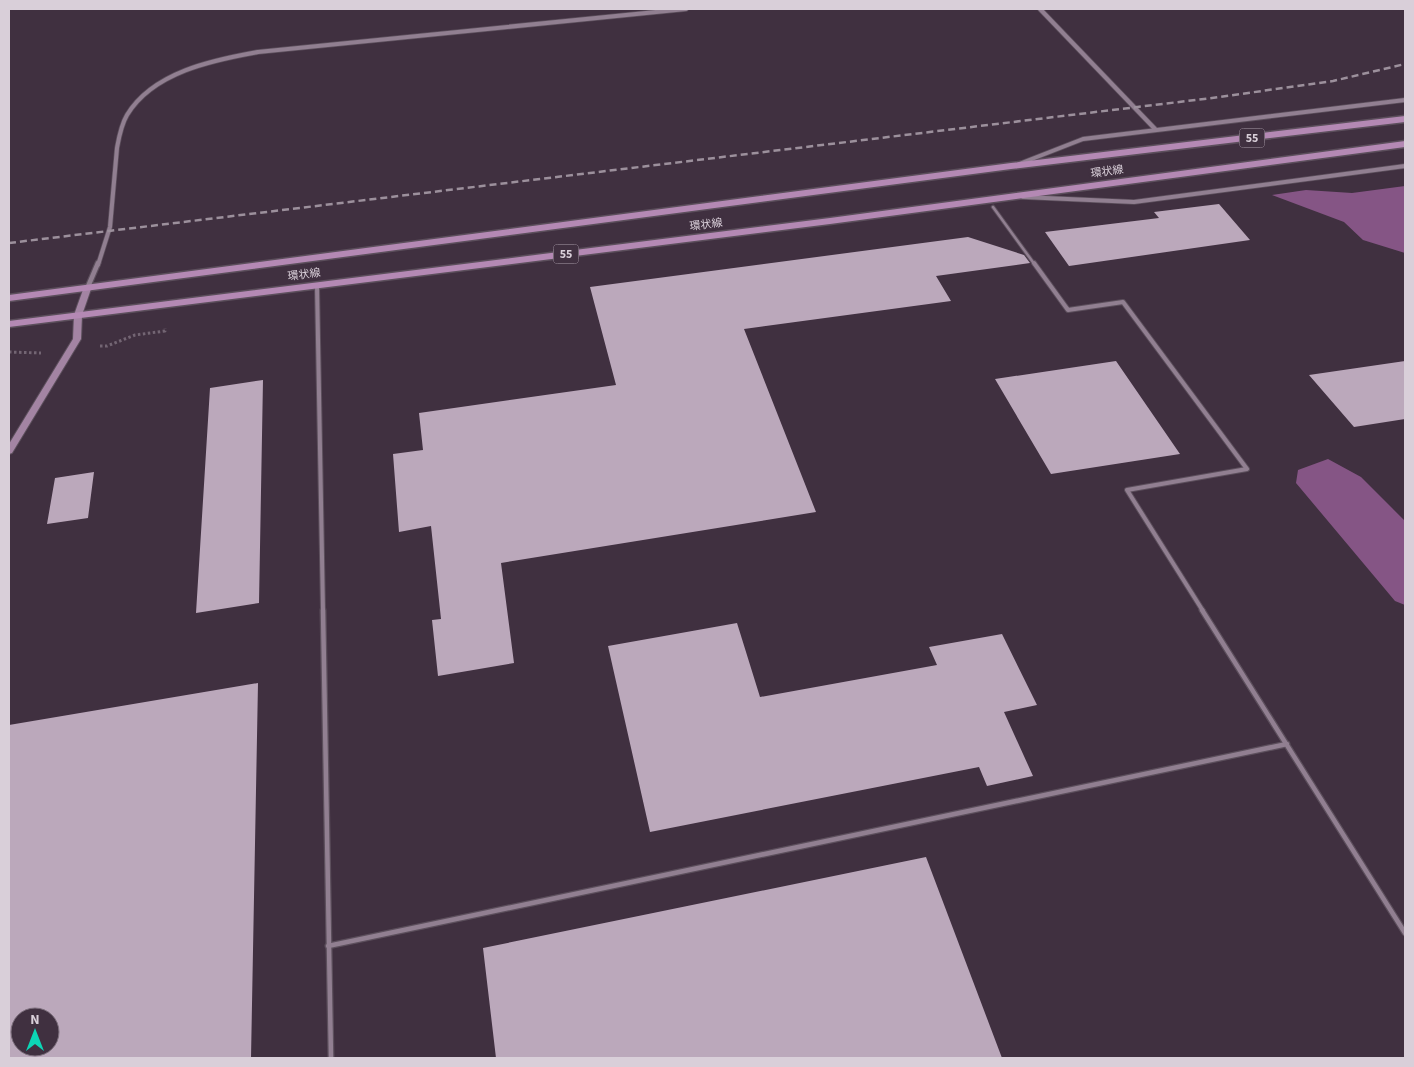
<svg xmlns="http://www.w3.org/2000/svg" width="1414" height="1067" font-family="'Source Sans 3','Noto Sans JP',sans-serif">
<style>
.forest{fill:#855585}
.building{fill:#bba8bb;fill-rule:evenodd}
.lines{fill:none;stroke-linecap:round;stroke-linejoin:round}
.lane-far2-casing{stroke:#5c4f5c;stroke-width:4.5}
.lane-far1-casing{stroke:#5c4f5c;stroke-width:6}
.lane-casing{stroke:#5c4f5c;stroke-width:7}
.street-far1-casing{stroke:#5c4f5c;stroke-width:5.5}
.street-casing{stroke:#5c4f5c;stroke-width:7}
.secondary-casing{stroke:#5c4f5c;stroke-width:2}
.primary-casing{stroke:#5c4f5c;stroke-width:3}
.path{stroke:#736573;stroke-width:3;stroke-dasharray:2.5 2.5;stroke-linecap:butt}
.lane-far2{stroke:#917f91;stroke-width:2.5}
.lane-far1{stroke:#917f91;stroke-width:4}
.lane{stroke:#917f91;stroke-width:4.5}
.street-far1{stroke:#917f91;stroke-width:4}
.street{stroke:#917f91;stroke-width:4.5}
.secondary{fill:#a384a3;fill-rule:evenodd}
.primary{fill:#b489b4;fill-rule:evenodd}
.rail{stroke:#9c909c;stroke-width:2.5;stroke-dasharray:7 4;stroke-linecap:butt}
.labels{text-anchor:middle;stroke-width:5;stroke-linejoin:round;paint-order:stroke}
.far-street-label{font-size:11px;fill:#d9cfd9;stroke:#403040}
.shield{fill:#403040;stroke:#ab9fab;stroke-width:1}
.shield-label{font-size:12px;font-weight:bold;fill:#d9cfd9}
</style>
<rect width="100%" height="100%" fill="#403040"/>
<!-- forest -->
<path class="forest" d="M1405 186V253L1363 240 1344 222 1272 195 1306 190 1352 193Z
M1328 459 1361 477 1405 521V605L1395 601 1296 483 1298 470Z"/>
<!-- building -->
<path class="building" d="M1219 204 1250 240 1069 266 1045 232 1159 218 1154 212Z
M968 237 1024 255 1030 263 936 276 951 301 744 329 816 512 501 563 514 663 438 676 432 620 441 619 431 526 399 532 393 454 423 450 419 413 616 385 590 287Z
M1116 361 1180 454 1051 474 995 379Z
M1405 361V419L1354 427 1309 375Z
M263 380 259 603 196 613 210 388Z
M94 472 88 518 47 524 55 478Z
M737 623 760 697 937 665 929 647 1002 634 1037 705 1004 712 1033 776 987 786 979 767 650 832 608 646Z
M258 683 251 1058H9V725ZM20 1017H50V1047H20Z
M926 857 1002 1058H496L483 948Z"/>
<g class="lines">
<!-- lane-far2 casing -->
<g class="lane-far2-casing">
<path id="lane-far2" d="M993 207 1035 265"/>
</g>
<!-- lane-far1 casing -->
<g class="lane-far1-casing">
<path id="lane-far1" d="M1034 263 1068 310 1123 302 1247 469 1127 490 1203 611
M317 285 323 611"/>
</g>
<!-- lane casing -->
<g class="lane-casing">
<path id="lane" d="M323 610 331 1058
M1202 610 1405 933
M328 946 1287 744"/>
</g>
<!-- street-far1 casing -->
<g class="street-far1-casing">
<path id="street-far1" d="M1040 9 1156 130
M1019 164 1083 139 1405 100
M1023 197 1134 202 1405 166
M98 265 110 227 117 148C119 137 121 125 127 115 153 72 213 60 258 52L686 9"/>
</g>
<!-- street casing -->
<g class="street-casing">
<path id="street" d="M87 289 98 263"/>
</g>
<!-- secondary casing -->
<g class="secondary-casing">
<path id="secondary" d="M84 287H90L91 289 82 315 81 339 12 453 9 454V444L73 339 74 315Z"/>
</g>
<!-- primary casing -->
<g class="primary-casing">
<path id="primary" d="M1405 116V122L1011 169 9 301V295L1011 163Z
M1405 141V147L830 224 9 327V321L830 218Z"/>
</g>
<!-- path -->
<path class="path" d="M100 346H107L135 335 165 331V328
M9 352 41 353"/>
<!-- lane-far2 -->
<use href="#lane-far2" class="lane-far2"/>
<!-- lane-far1 -->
<use href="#lane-far1" class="lane-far1"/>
<!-- lane -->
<use href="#lane" class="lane"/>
<!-- street-far1 -->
<use href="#street-far1" class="street-far1"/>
<!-- street -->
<use href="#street" class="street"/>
<!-- secondary -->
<use href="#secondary" class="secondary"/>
<!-- primary -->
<use href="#primary" class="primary"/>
<!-- rail -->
<path class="rail" d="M9 243 1212 98 1333 81 1405 64"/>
</g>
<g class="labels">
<!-- far-street labels -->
<g class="far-street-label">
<text transform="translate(1107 171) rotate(-8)" y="4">環状線</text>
<text transform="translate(706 224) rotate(-7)" y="4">環状線</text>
<text transform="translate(304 274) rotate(-7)" y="4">環状線</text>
</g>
<!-- shield labels -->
<g class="shield">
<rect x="1239.5" y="128.5" width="25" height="19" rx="4"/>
<rect x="553.5" y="244.5" width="25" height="19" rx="4"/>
</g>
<g class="shield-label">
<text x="1252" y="142">55</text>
<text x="566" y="258">55</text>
</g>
</g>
<!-- border -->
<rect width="1414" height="1067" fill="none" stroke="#d9cfd9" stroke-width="20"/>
<!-- north arrow -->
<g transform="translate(35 1032)"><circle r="24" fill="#403040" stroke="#7d707d"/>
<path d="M0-4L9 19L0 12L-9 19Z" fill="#0cd5b5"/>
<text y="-8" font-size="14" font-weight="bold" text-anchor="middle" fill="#d9cfd9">N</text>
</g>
</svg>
